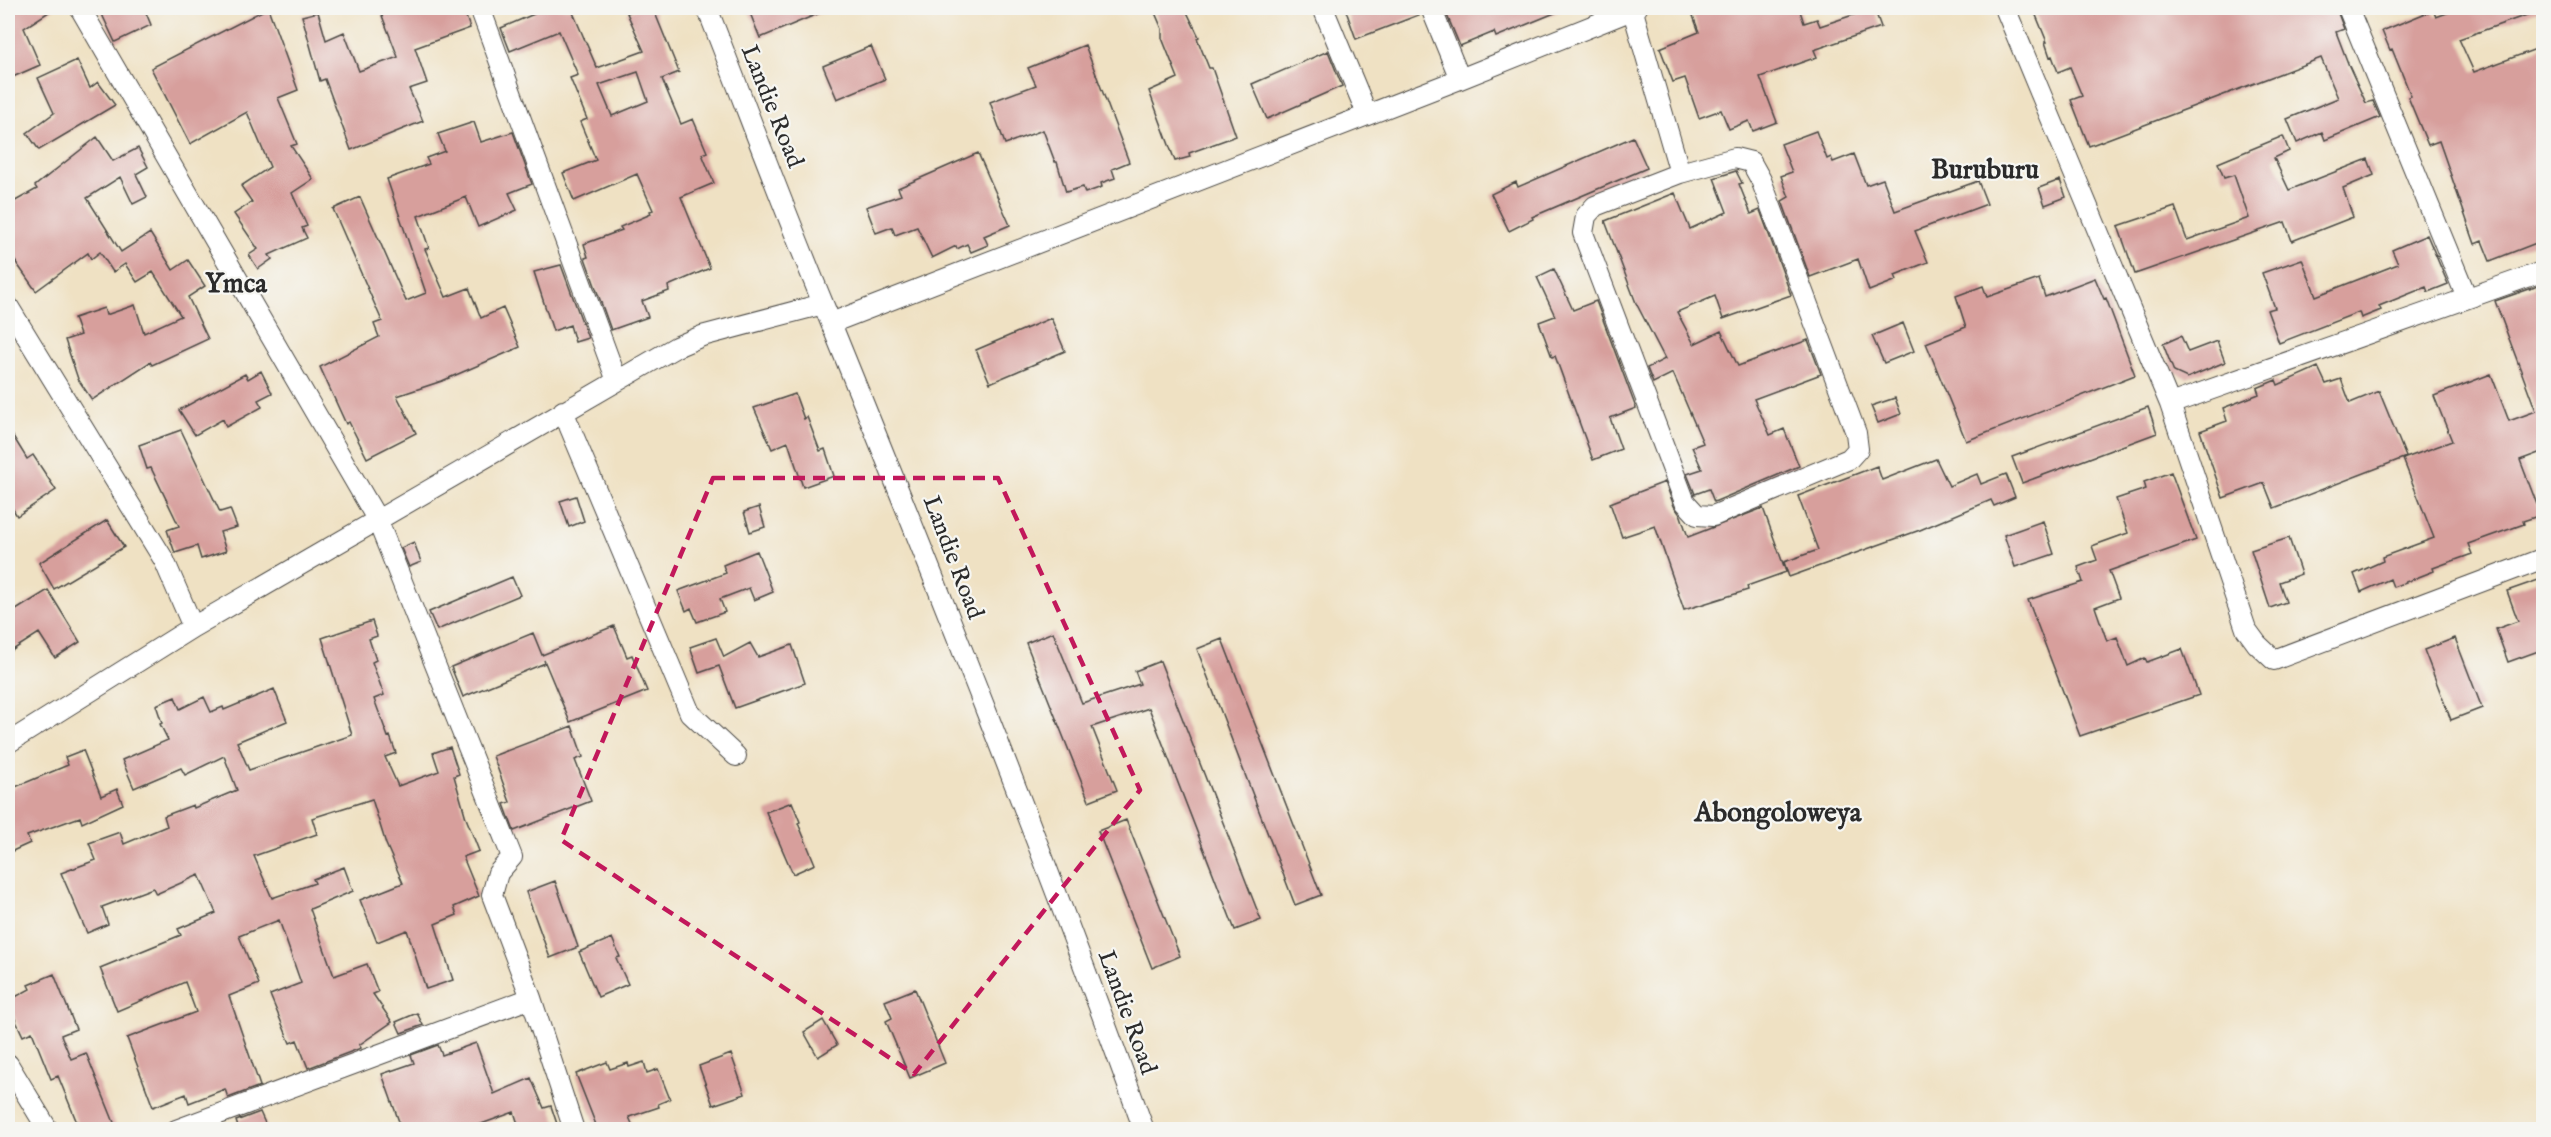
<svg xmlns="http://www.w3.org/2000/svg" width="2551" height="1137" font-family="'IM FELL English',serif">
<style>
.building{fill:#d79f9c;fill-rule:evenodd}
.lines{fill:none;stroke-linecap:round;stroke-linejoin:round}
.minor-casing{stroke:#484642;stroke-width:22}
.minor{stroke:#fff;stroke-width:20}
.marked{fill:none;stroke:#c2185b;stroke-width:4.5;stroke-dasharray:12 8;stroke-linejoin:round}
.labels{text-anchor:middle;stroke-width:4.5;stroke-linejoin:round;paint-order:stroke}
.street-label{font-size:24px;fill:#2b2b2b;stroke:#f6f6f2}
.quarter-label{font-size:27px;font-weight:bold;fill:#2b2b2b;stroke:#f6f6f2}
</style>
<rect width="100%" height="100%" fill="#f6f6f2"/>
<filter id="ink" filterUnits="userSpaceOnUse"><feTurbulence type="fractalNoise" baseFrequency=".0167" numOctaves="2"/><feDisplacementMap in="SourceGraphic" scale="12" xChannelSelector="R" yChannelSelector="G"/><feConvolveMatrix kernelMatrix="1 2 1 2 8 2 1 2 1" color-interpolation-filters="sRGB"/></filter>
<filter id="wash" filterUnits="userSpaceOnUse"><feTurbulence type="fractalNoise" baseFrequency=".008" numOctaves="4" result="noise"/><feDisplacementMap in="SourceGraphic" scale="24" xChannelSelector="R" yChannelSelector="G"/><feGaussianBlur stdDeviation="1.35" result="paint"/><feColorMatrix in="noise" values="0 0 0 0 0 0 0 0 0 0 0 0 0 0 0 0 0 1.4 0 .05"/><feComposite in="paint" operator="in"/></filter>
<g filter="url(#wash)">
<rect width="100%" height="100%" fill="#efe1c3"/>
<g id="blocks">
<!-- building -->
<path class="building" d="M8 8H55L24 28 40 65 8 79Z
M99 8H144L151 25 115 42Z
M268 8 298 90 278 98 297 144 291 146 313 179 292 193 307 226 302 228 307 238 269 255 272 259 258 269 249 255 258 249 234 214 252 202 241 186 270 167 247 112 190 144 151 68Z
M379 8H463L470 28 415 48 427 83 409 89 423 121 351 150 325 79 320 81 302 16 318 12 326 40 344 32 359 71 398 57Z
M532 8H571L597 68 644 51 627 13 638 8H653L679 72 662 79 681 124 693 119 707 152 702 154 714 183 681 197 710 268 668 286 669 291 642 301 648 317 611 330 585 258 588 257 584 244 622 230 620 227 651 214 650 211 653 210 637 174 574 201 563 173 596 160 580 122 587 119 570 78 578 75 559 31 510 51 501 28 534 14ZM638 72 648 101 612 116 599 85Z
M748 8H832L760 38Z
M1153 8H1185L1199 37 1197 38 1209 68H1212L1236 136 1189 153 1190 157 1175 161 1149 91 1178 78 1162 38V29Z
M1345 8H1419L1421 14 1356 39Z
M1444 8H1567L1496 37 1494 32 1460 46Z
M1705 8H1799L1804 23 1817 19 1820 26 1874 8 1881 27 1814 50 1817 57 1760 77 1777 122 1753 131 1749 121 1729 129 1721 110 1699 118 1685 78 1673 82 1660 48 1699 32 1692 13Z
M2033 8H2336L2344 29 2336 32 2349 66 2366 103 2373 101 2380 117 2325 140 2322 132 2297 143 2287 119 2338 98 2321 58 2089 146 2071 100 2082 96 2070 67 2058 72 2052 56 2050 57 2045 42H2047Z
M2461 8H2540L2541 10 2459 39 2474 72 2544 46V240L2490 261 2482 241 2475 244 2439 141 2428 145 2408 97 2411 96 2392 49 2390 50 2382 31 2433 10 2436 17Z
M1085 45 1129 162 1112 169 1115 178 1101 183 1102 187 1085 193 1083 187 1066 192 1057 162H1055L1043 130 1005 144 990 102 1036 85 1028 68Z
M871 46 885 79 837 99 823 66Z
M1328 51 1342 86 1267 119 1252 84Z
M77 60 90 88 98 82 115 105 39 150 27 133 54 113 38 78Z
M474 122 481 142 513 132 532 184 509 193 517 210 478 227 466 197 418 216 429 248 425 249 446 297 469 288 481 318 503 308 520 347 442 381 397 396 416 433 367 458 349 422 346 424 320 367 379 337 374 324 382 321 333 209 360 197 406 301 426 293 387 179 429 164 426 158 445 151 438 134Z
M1816 131 1827 159 1831 157 1833 162 1854 154 1866 185 1883 179 1895 211 1978 181 1987 204 1915 231 1928 262 1895 275 1897 280 1869 291 1858 259 1810 277 1782 201 1789 197 1781 176 1792 172 1781 144Z
M2283 136 2289 151 2274 158 2289 190 2368 159 2374 175 2343 188 2353 217 2292 241 2285 222 2135 274 2118 226 2175 207 2187 240 2249 218 2234 175 2224 178 2218 163Z
M97 137 113 161 138 148 148 167 136 174 147 197 133 204 120 177 87 198 121 252 150 233 173 270 188 260 205 286 188 297 208 339 152 365 150 362 92 400 78 379 65 340 80 335 74 318 104 308 106 315 135 305 144 333 181 316 153 272 137 282 125 264 113 272 100 252 91 259 88 253 36 291 8 251V205L37 189 35 186Z
M1633 137 1647 168 1532 217 1533 219 1509 231 1491 194 1516 182 1518 187Z
M978 153 1010 225 984 236 988 245 971 252 967 244 957 249 956 246 932 258 917 227 895 235 892 227 876 233 866 207 901 195 898 188Z
M1736 171 1742 183 1739 184 1751 214 1760 210 1791 295 1723 319 1715 296 1677 312 1694 344 1721 331 1738 366 1808 340 1821 374 1754 399 1770 435 1784 429 1799 466 1714 502 1709 489 1695 494 1687 474 1702 469 1692 447 1703 443 1673 373 1653 383 1647 368 1665 359 1636 303 1605 221 1675 193 1690 229 1727 212 1714 178Z
M2060 180 2066 197 2045 205 2039 188Z
M2427 235 2448 284 2428 292 2426 287 2379 306 2381 310 2361 318 2359 312 2279 343 2267 310 2275 308 2262 273 2302 259 2316 296 2398 264 2392 250Z
M561 265 588 338 575 342 570 325 553 331 534 272Z
M1554 269 1573 310 1596 301 1636 408 1610 418 1621 449 1593 460 1555 356 1552 357 1539 322 1555 316 1537 277Z
M2095 278 2104 299 2106 298 2135 375 1966 441 1926 343 1966 327 1956 296 1983 286 1987 297 2039 279 2045 297Z
M2541 285 2544 292V451L2520 460 2541 515 2523 521 2524 524 2468 544 2472 554 2433 568 2434 571 2393 587 2390 579 2361 592 2354 574 2383 561 2382 557 2434 538 2403 459 2452 441 2434 396 2491 374 2509 421 2536 411 2495 301Z
M1051 318 1065 351 990 383 976 350Z
M1903 323 1914 351 1884 363 1872 336Z
M2181 336 2188 352 2217 341 2225 362 2187 378 2174 372 2163 344Z
M2318 367 2326 384 2341 379 2350 403 2379 391 2406 457 2274 508 2264 483 2223 498 2200 431 2227 421 2223 408 2259 394 2257 388 2276 380 2278 385Z
M261 371 272 393 258 400 262 407 226 427 223 419 195 435 179 410 245 374 248 379Z
M795 394 804 419 807 417 820 451 825 449 834 476 803 487 788 442 772 449 754 408Z
M1895 398 1901 414 1878 423 1871 406Z
M2148 407 2157 433 2022 483 2012 457Z
M8 428 27 459 33 455 56 490 17 516 8 501Z
M181 430 220 512 230 509 237 527 220 532 226 551 201 559 197 546 175 553 167 530 179 526 151 468 147 469 139 445Z
M1936 459 1949 486 1977 474 1981 484 2006 474 2015 497 1994 506 1991 500 1920 530 1789 577 1784 562 1818 550 1798 496 1877 466 1882 480Z
M2171 472 2196 540 2109 571 2119 598 2095 607 2107 641 2117 637 2128 666 2145 658 2147 662 2182 649 2199 695 2080 736 2028 600 2083 582 2078 567 2097 560 2092 546 2128 533 2116 499 2146 489 2144 482Z
M1665 482 1674 506 1681 516 1688 537 1763 508 1786 572 1747 586 1748 590 1684 610 1655 526 1622 537 1610 503Z
M576 496 584 521 569 527 560 501Z
M759 507 765 527 750 532 744 512Z
M107 520 124 547 54 589 39 563Z
M2043 521 2054 554 2015 567 2004 535Z
M2289 538 2301 574 2279 582 2286 602 2270 608 2251 550Z
M414 542 421 562 409 567 401 548Z
M757 551 773 592 754 600 749 588 720 599 725 612 697 622 691 608 686 611 678 591 726 573 723 565Z
M512 577 520 595 437 630 429 612Z
M2544 578V649L2508 662 2496 629 2518 621 2507 591Z
M48 590 80 642 55 658 39 633 8 653V615Z
M372 621 377 636 369 639 376 660 372 662 384 695 374 699 388 737 390 736 396 753 385 757 398 786 439 771 433 753 450 747 459 774 454 776 466 818 479 851 463 857 479 896 454 907 457 915 435 924 453 980 426 989 407 930 377 942 360 900 403 883 386 844 372 799 312 818 317 834 254 856 272 898 315 883 313 879 344 867 353 891 310 909 334 976 367 964 378 992 373 994 392 1022 359 1045 361 1048 308 1068 297 1040 290 1043 270 995 301 983 279 920 239 936 259 984 229 996 260 1086 228 1098 225 1089 189 1103 186 1094 153 1107 127 1038 196 1012 185 982 117 1011 100 968 181 935 178 929 216 913 199 875 156 894 153 888 102 907 108 924 87 933 61 873 96 860 89 843 120 832 124 844 167 826 164 816 193 805 194 808 237 790 224 756 185 775 181 768 134 788 122 760 168 740 160 724 162 723 156 705 175 697 180 709 204 697 211 712 223 707 224 710 274 689 287 721 237 742 249 770 352 735 322 638Z
M614 626 627 657 632 655 647 691 570 722 544 660 545 663 463 697 451 667 533 633 542 655Z
M1053 632 1082 703 1140 684 1135 671 1160 661 1261 920 1235 930 1149 708 1092 727 1117 790 1089 801 1026 643Z
M716 638 724 657 750 643 758 657 792 645 805 683 735 708 719 666 699 673 690 647Z
M2455 638 2482 708 2451 720 2424 650Z
M1222 639 1321 895 1295 905 1197 649Z
M572 726 583 757 575 760 591 801 514 831 504 804 510 802 493 756Z
M83 750 101 796 117 789 123 804 82 823 80 817 27 836 30 843 8 853V790L68 765 65 757Z
M792 802 800 822 798 823 815 864 793 874 766 812Z
M1126 820 1180 956 1152 968 1098 831Z
M555 881 578 947 550 958 526 892Z
M612 938 620 957 616 958 628 984 598 997 579 952Z
M54 974 76 1029 61 1035 71 1059 86 1053 117 1130H80L58 1076 51 1079 32 1032 23 1036 8 1004V1001L30 989 28 985Z
M915 989 945 1063 910 1078 886 1021 892 1018 885 1001Z
M417 1013 423 1025 401 1033 396 1022Z
M823 1020 837 1045 818 1057 804 1032Z
M476 1043 494 1094 531 1078 544 1108 551 1106 559 1130H520L514 1112 465 1130H402L382 1074 414 1063 411 1055 438 1045 442 1055Z
M731 1054 745 1094 713 1105 699 1066Z
M607 1062 610 1069 628 1063 629 1067 644 1062 647 1073 658 1069 670 1099 658 1104 659 1107 629 1117 633 1126 624 1130H598L576 1074Z
M260 1112 268 1130H239L236 1121Z"/>
</g>
</g>
<g filter="url(#ink)">
<use href="#blocks" fill-opacity="0" stroke="#484642" stroke-width="1.5"/>
<g class="lines">
<!-- minor casing -->
<g class="minor-casing">
<path id="minor" d="M80 8 377 519 512 857 498 873 492 895 531 998 176 1130
M480 8 617 381
M707 8C746 107 783 207 824 306 935 579 1044 852 1144 1130
M1323 8 1367 114
M1431 8 1460 79
M1632 8 1680 173
M2005 8 2170 404 2246 629 2257 644 2274 660 2544 558
M2348 8 2467 298
M1735 158 1751 162 1761 180 1856 433 1858 449 1849 459 1713 516 1697 515 1685 502 1583 233 1586 216 1595 206 1680 173Z
M8 306 164 560 193 627
M831 323 1460 79 1637 8
M2170 404 2544 271
M563 411 690 713 736 756
M8 743 193 627 676 347 702 336 823 304
M531 998 574 1130
M8 1064 48 1130"/>
</g>
<!-- minor -->
<use href="#minor" class="minor"/>
</g>
</g>
<!-- marked area -->
<path class="marked" d="M713 478H998L1140 790 914 1074 561 840Z"/>
<g class="labels">
<!-- street labels -->
<g class="street-label">
<text transform="translate(773 106) rotate(68)" y="8">Landie Road</text>
<text transform="translate(954 557) rotate(69)" y="8">Landie Road</text>
<text transform="translate(1128 1012) rotate(70)" y="8">Landie Road</text>
</g>
<!-- quarter labels -->
<g class="quarter-label">
<text x="1985" y="178">Buruburu</text>
<text x="236" y="292">Ymca</text>
<text x="1778" y="821">Abongoloweya</text>
</g>
</g>
<!-- margin -->
<rect width="2551" height="1137" fill="none" stroke="#f6f6f2" stroke-width="30"/>
</svg>
